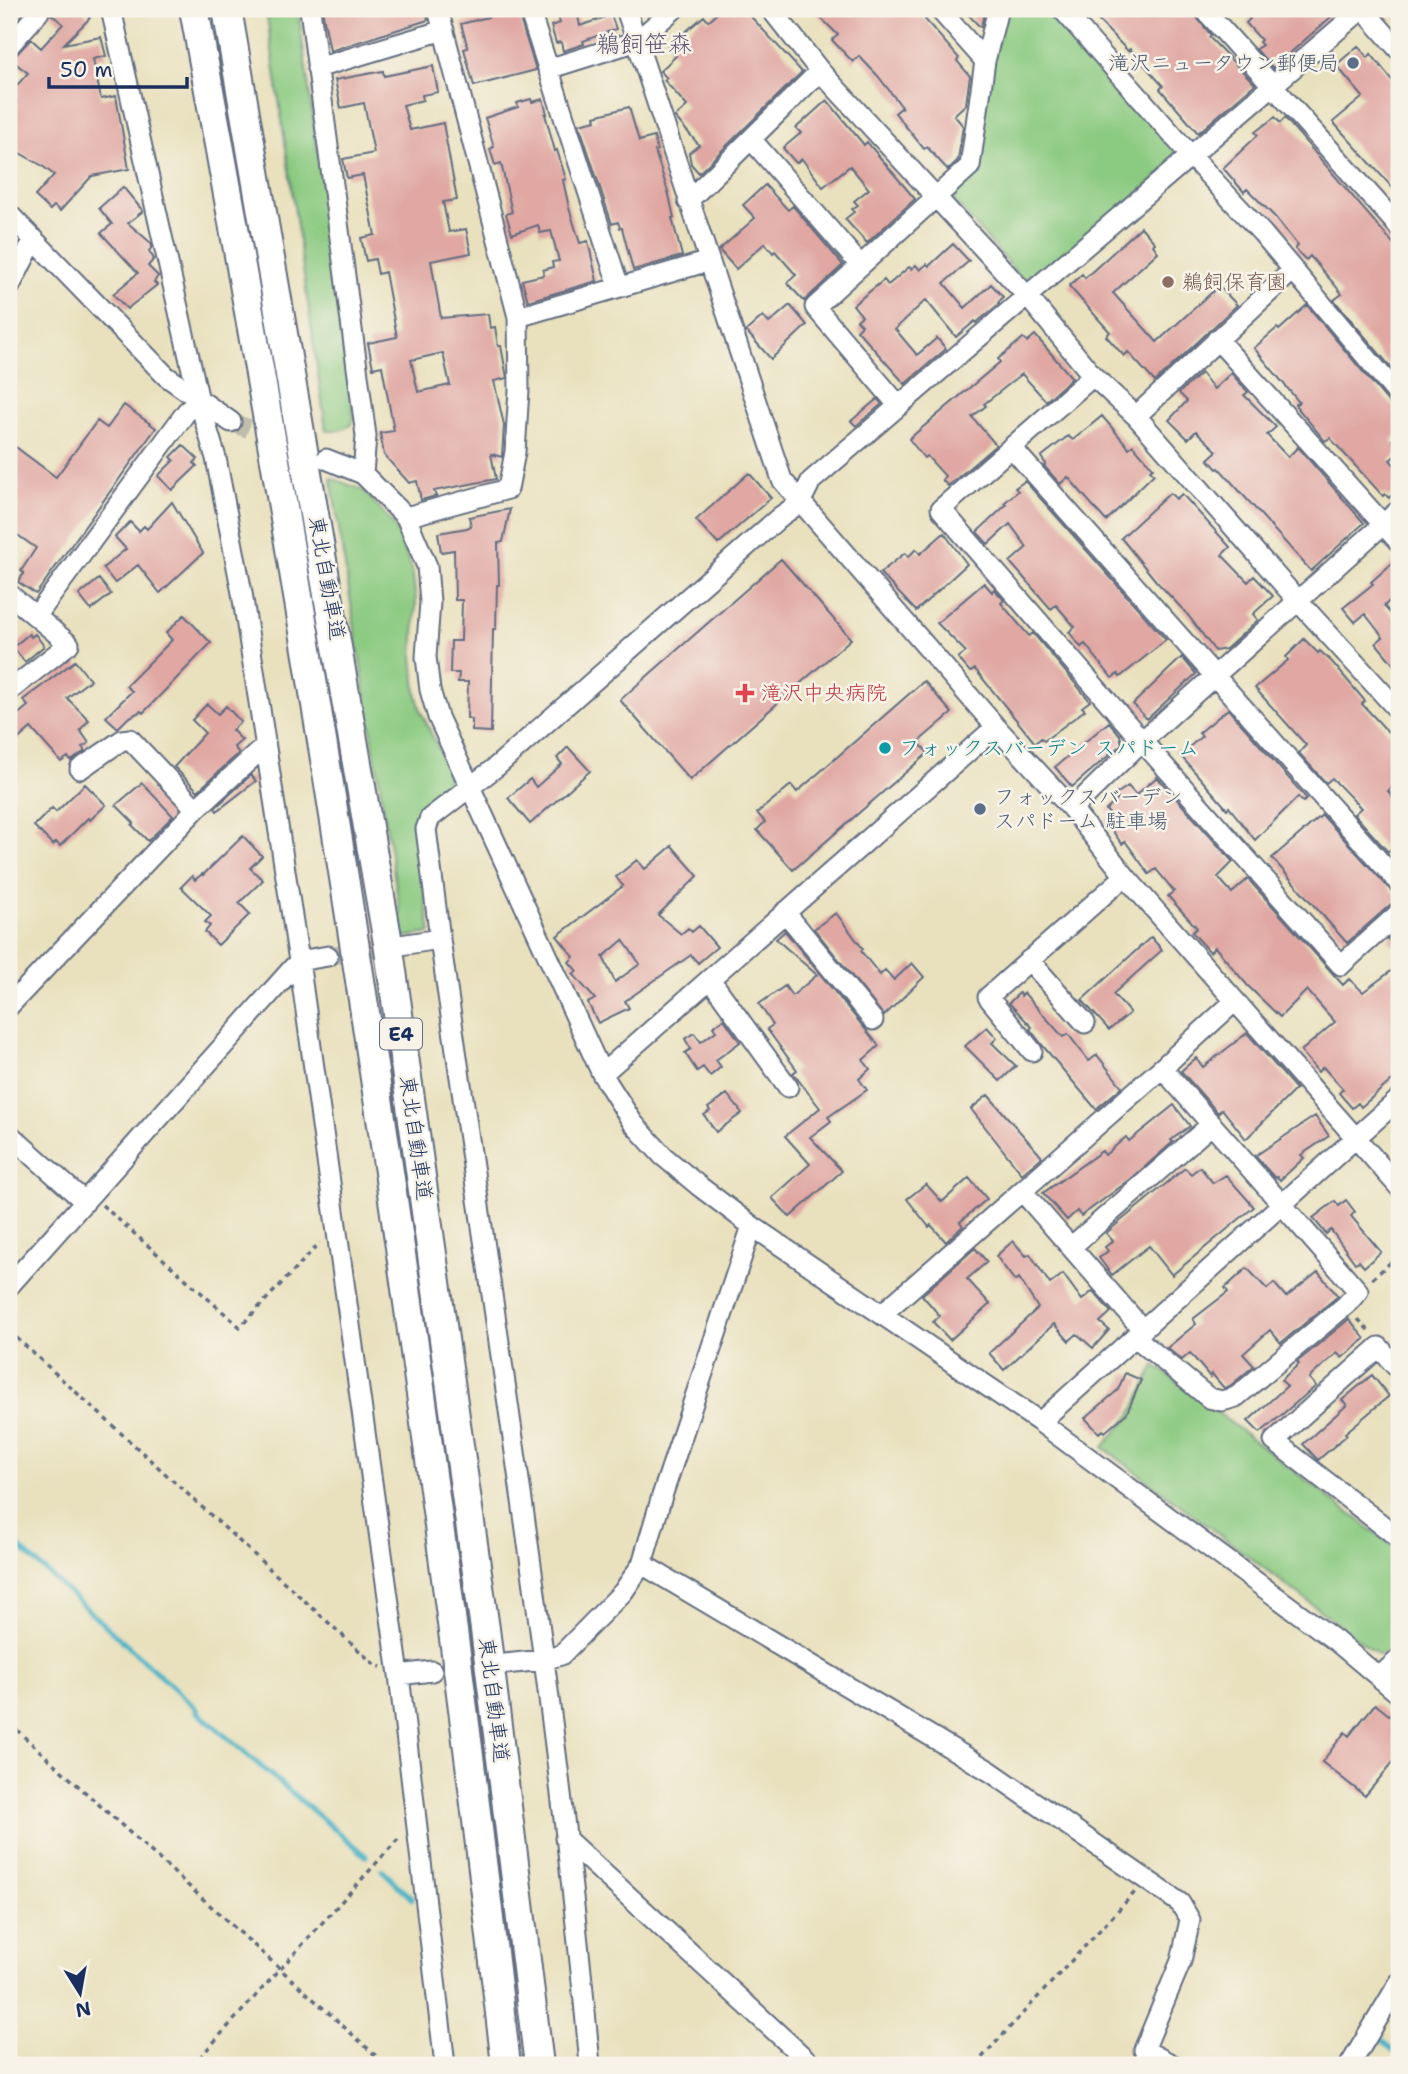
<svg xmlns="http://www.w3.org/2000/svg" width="1408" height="2074" font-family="'Shantell Sans','Klee One',sans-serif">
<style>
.green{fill:#8bca81;stroke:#537c70;stroke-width:2}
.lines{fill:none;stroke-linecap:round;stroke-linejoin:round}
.stream{stroke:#48b3c6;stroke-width:5}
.building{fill:#e0a7a3;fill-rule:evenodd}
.minor-tunnel{stroke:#c0bdab;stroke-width:19;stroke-dasharray:19 10;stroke-linecap:butt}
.minor-casing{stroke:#636d80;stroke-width:23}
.highway-casing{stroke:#636d80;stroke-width:32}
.path{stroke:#636d80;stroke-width:3.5;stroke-dasharray:5 5;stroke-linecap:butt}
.minor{stroke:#fff;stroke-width:19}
.highway{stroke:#fff;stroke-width:28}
.service-dot{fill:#5c6f8a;stroke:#f7f3e8;stroke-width:2.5}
.education-dot{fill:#8d6e63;stroke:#f7f3e8;stroke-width:2.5}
.health-dot{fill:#e0444e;stroke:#f7f3e8;stroke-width:2.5}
.culture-dot{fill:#0f9aa8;stroke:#f7f3e8;stroke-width:2.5}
.labels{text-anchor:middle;stroke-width:5;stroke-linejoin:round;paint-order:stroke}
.shield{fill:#f7f3e8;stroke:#5d6a87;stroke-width:2}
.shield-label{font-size:19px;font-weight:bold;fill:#1b2f5e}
.service-label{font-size:21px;fill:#4e5e75;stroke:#f7f3e8;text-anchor:end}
.education-label{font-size:21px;fill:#785e54;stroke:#f7f3e8;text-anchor:start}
.street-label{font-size:21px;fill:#1b2f5e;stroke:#f7f3e8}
.health-label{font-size:21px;fill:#be3a42;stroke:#f7f3e8;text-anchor:start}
.culture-label{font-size:21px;fill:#0d838f;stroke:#f7f3e8;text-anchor:start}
.quarter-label{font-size:24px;fill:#605976;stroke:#f7f3e8}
</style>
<rect width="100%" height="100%" fill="#f7f3e8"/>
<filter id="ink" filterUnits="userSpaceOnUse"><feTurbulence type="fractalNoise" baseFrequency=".0143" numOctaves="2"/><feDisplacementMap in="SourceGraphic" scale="14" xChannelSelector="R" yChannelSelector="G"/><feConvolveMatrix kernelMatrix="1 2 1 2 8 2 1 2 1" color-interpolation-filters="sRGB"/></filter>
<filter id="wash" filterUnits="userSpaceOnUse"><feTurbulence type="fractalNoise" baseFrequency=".00686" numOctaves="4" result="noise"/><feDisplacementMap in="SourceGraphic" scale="28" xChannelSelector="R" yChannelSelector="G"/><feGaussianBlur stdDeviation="1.57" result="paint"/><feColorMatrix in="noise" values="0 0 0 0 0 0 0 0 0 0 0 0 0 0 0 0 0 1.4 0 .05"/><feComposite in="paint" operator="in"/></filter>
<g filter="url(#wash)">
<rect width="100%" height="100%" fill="#e9e1be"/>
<!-- green -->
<path class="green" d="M266 9H298L354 418 350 426 340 430H326Z
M1006 9H1054L1170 141 1178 159 1030 288 953 200 975 170 991 65Z
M331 478 363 490 394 525 412 569 416 601 413 656 416 692 421 712 449 771 447 782 420 809 414 827 431 933 404 937Z
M1155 1365 1399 1551V1642L1391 1650 1378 1654 1103 1447 1131 1415Z"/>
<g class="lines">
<!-- stream -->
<path class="stream" d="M9 1538 197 1709 196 1711 366 1856
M382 1870 412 1899
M1362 2065 1380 2038 1399 2055"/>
</g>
<g id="blocks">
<!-- building -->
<path class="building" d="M51 9H81L90 18 64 44 101 37 106 56 93 59 101 99 116 96 129 169 92 176 60 211 54 206 50 210 35 196 54 175 41 165 9 147V115L16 102 9 94 28 73 11 60 31 39 41 48 63 24 51 14Z
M322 9H426L428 20 330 51Z
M494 9H517L536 70 474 86 464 49 468 48 461 24 488 17 486 11Z
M722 9H744L802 72 699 173 691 164 689 153 699 145 675 117 687 106 664 80 667 78 660 71 676 56 668 47 704 16 708 21Z
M812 9H916L959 58 957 61 970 76 966 104 954 115 963 126 958 160 948 170 927 147 924 149 895 113 902 107 878 76 859 56 853 62 832 40 838 35Z
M963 9H985L981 27H980Z
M1102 9H1190L1211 35 1209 37 1255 84 1198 133 1160 89 1163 86 1130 49 1128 51 1094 16Z
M1242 9H1340L1273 68 1256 49 1262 45 1259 42 1261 40 1246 23 1250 19Z
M577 11 580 26 611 15 616 29 583 41 584 44 563 51 561 42 556 43 551 26 560 23 558 15Z
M1358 46 1368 58 1371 54 1399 89V195L1333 122 1363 97 1336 65Z
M433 66 438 92 422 95 423 100 403 105 410 130 443 123 457 200 443 202 449 232 466 229 471 253 431 261 441 318 488 314 490 328 495 327 498 346H501L507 378 494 381 504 425 502 457 491 454 496 479 434 491 436 496 421 500 417 481 409 483 384 455 380 433 394 431 382 366 373 368 368 343 397 337 385 272 378 274 375 259 366 261 361 238 375 235 363 175 347 178 343 159 374 153 364 103 341 108 335 80 383 71 384 76ZM443 353 450 385 418 392 411 360Z
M531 99 532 102 543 99 547 114H545L555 151 557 150 566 179 563 180 569 208 580 243 588 241 597 281 528 301 522 280 544 275 543 270 553 267 552 262 559 261 551 231 540 233 538 225 512 234 506 214 512 212 501 163 495 165 490 149 494 147 485 118 518 107 517 103Z
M827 100 864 145 867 142 915 199 867 243 845 219 854 212 852 209 858 205 854 201 869 189 850 166 823 187 802 159 796 163 783 148 801 133 796 128Z
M629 107 639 141 654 137 657 150 655 151 669 195 674 218H672L682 256 633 270 622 228H620L618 222 612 224 579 124 596 120 595 116Z
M1275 117 1280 123 1285 118 1399 250V377L1334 300 1342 294 1334 284 1310 256 1306 260 1295 249 1298 246 1275 217 1247 189 1244 192 1223 168 1258 135 1255 132Z
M765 185 788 210 793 206 843 265 804 301 787 283 796 275 775 251 773 253 765 243 736 269 719 250 755 218 743 205Z
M123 187 143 211 128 223 151 243 152 247 149 251 154 259 148 266 158 276 154 282 157 285 127 309 113 294 138 273 101 233 112 224 99 208Z
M1141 227 1155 243 1153 245 1158 252 1113 293 1157 342 1219 286 1237 305 1155 382 1128 352 1124 356 1106 336 1110 332 1069 286 1082 274 1085 278Z
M953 244 969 261 944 283 965 308 991 284 1003 297 998 303 999 304 976 323 975 321 956 337 926 300 895 329 917 355 937 338 946 349 905 384 857 330 862 325 857 320 862 316 853 305 884 280 888 285 909 267 911 269 916 265 920 270 927 264 929 266Z
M790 305 807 325 771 359 746 331 763 316 769 323Z
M1307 305 1390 404 1399 411V434L1392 440 1399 453 1390 460 1399 470V488L1389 498 1385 494 1383 496 1330 438 1325 441 1295 405 1299 402 1254 348 1277 328 1279 330Z
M1035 335 1072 378 1046 401 1022 374 984 404 986 406 972 417 996 445 948 486 942 480 945 476 927 456 924 458 909 439 1000 362 998 359 1023 338 1027 342Z
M1201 373 1214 389 1231 373 1248 392 1244 395 1276 427 1267 435 1288 457 1298 447 1364 523 1311 571 1219 468 1217 469 1208 459 1217 451 1196 431 1188 439 1169 420 1187 401 1179 393Z
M877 399 882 404 856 426 851 421Z
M124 405 156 428 36 594 18 582 24 573 21 571 36 548 9 529V442L56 477 97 421 107 428Z
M1102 416 1129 448 1133 445 1153 468 1150 470 1154 474 1106 521 1068 477 1060 484 1044 466 1046 464 1041 457 1068 436 1073 440Z
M183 445 198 459 194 463 197 466 172 490 158 476 174 460 171 457Z
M749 473 771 498 718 544 696 520Z
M1025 481 1166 640 1120 677 1118 674 1112 678 1085 644 1081 647 1069 632 1075 627 1056 605 1051 609 1010 562 1027 547 1010 524 988 544 977 532 1006 505 1004 503 1018 491 1015 488Z
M1170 493 1176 499 1182 494 1230 547 1222 555 1248 582 1254 576 1273 596 1253 614 1258 620 1226 649 1215 651 1187 614 1156 581 1121 538Z
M172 502 203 553 160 593 138 565 115 583 103 568 126 549 115 537 130 522 139 531 144 526 147 529Z
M510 509 503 542 498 543 499 585H497L496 629H493L491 732 472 731V719L467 718 468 682H458L459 673H450L451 641H461L462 600H455L454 550 441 552 438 533 467 528 471 526 469 517Z
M944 533 967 564 916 611 880 573 905 553 908 557 916 549 920 554Z
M1399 557V592L1384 606 1399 623V671L1376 643 1383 637 1365 614 1355 622 1343 608 1373 584 1371 582Z
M781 559 851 639 690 780 620 700Z
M99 579 111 594 91 610 79 595Z
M984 583 992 592 994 589 1004 600 1001 603 1029 636 1033 633 1090 701 1082 707 1085 710 1044 741 1041 738 1035 743 975 669 970 672 958 658 966 652 937 623Z
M184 615 211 643 143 713 141 711 128 718 118 728 106 717 132 691 126 686 172 640 166 633Z
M29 634 31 637 35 634 44 646 25 662 13 647Z
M1304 639 1318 653 1320 651 1332 662 1365 701 1362 704 1389 733 1392 730 1399 738V780L1388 791 1399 804V840L1388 852 1354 814 1361 808 1332 778 1326 783 1299 753 1306 745 1255 688 1288 660 1286 657Z
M1182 657 1196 674 1147 719 1133 704Z
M75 661 90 680 67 698 89 720 80 730 89 743 82 747 85 751 71 761 68 757 61 762 31 728 9 747V722L28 706 23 700Z
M924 681 952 713 918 742 928 753 793 870 757 830 765 822 757 813 791 785 797 792Z
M207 704 218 714 226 706 241 722 232 730 242 740 234 747 239 753 198 791 174 767 205 733 192 720Z
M1228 709 1307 799 1303 802 1298 797 1255 840 1229 807 1227 809 1180 755 1202 736 1199 733Z
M1109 722 1120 735 1122 744 1072 787 1055 767Z
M568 747 590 771 530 824 508 798 530 779 536 787 562 764 557 758Z
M251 775 256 781 217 811 215 808Z
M1157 777 1233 862 1218 877 1232 893 1248 879 1343 985 1349 979 1363 992 1399 965V1074L1361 1107 1358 1103 1352 1108 1339 1093 1343 1089 1323 1067 1318 1072 1301 1051 1335 1022 1307 990 1280 1017 1248 986 1215 947 1210 952 1192 932 1197 928 1168 896 1174 891 1156 869 1149 874 1125 841 1122 844 1105 821 1111 816 1106 810 1118 799 1115 795 1128 786 1136 795Z
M142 783 173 816 148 841 132 825 134 823 116 805Z
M85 784 106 805 90 820 88 818 60 846 56 842 53 845 34 826 52 808 56 812Z
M1322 815 1399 899 1391 904 1347 943 1272 858Z
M243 836 262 856 250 868 263 880 239 903 250 914 218 945 205 932 210 926 205 922 211 916 181 887 192 876 195 880 202 874 203 875Z
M672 846 698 876 658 915 681 934 688 928 692 932 699 926 717 947 698 963 691 955 625 1001 629 1008 598 1023 588 1003 595 999 573 974 577 971 569 962 574 957 557 936 623 886 616 877 637 860 645 869ZM623 940 640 964 615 982 603 957Z
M836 913 863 949 861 951 880 975 885 970 894 980 912 963 924 977 884 1016 814 929Z
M1399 929V952L1388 939Z
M785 931 879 1046 863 1060 870 1069 859 1079 867 1090 828 1117 831 1121 810 1137 842 1171 790 1217 772 1198 810 1164 785 1136 820 1108 793 1073 797 1070 767 1029 773 1025 759 1004 785 986 792 996 817 975 776 939Z
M1151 937 1162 950 1113 994 1130 1013 1109 1030 1082 1000Z
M1019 993 1021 996 1024 993 1063 1037 1068 1034 1089 1061 1097 1055 1122 1087 1096 1109 1043 1046 1030 1029 1032 1027 1009 1003Z
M724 1019 740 1042 716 1060 721 1067 710 1076 703 1067 697 1071 685 1053 691 1049 685 1039 694 1033 701 1042 716 1031 713 1027Z
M987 1027 997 1038 992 1043 1016 1066 1000 1081 965 1046Z
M1247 1033 1296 1089 1246 1139 1222 1109 1218 1113 1181 1071 1196 1058 1203 1067Z
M727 1094 742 1113 716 1132 704 1115 710 1111 708 1108Z
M988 1095 1042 1157 1022 1174 971 1109Z
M1174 1105 1190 1126 1171 1140 1173 1142 1131 1179 1081 1216 1077 1211 1067 1220 1043 1193 1102 1151 1105 1155 1126 1137 1129 1141Z
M1315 1116 1329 1136 1301 1155 1304 1158 1280 1180 1277 1177 1275 1178 1255 1156Z
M1200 1167 1213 1183 1226 1175 1254 1207 1172 1275 1149 1246 1112 1275 1099 1258 1108 1251 1105 1247 1113 1241 1106 1233 1185 1168 1191 1174Z
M969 1178 987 1199 960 1222 963 1226 946 1242 931 1225 929 1227 907 1199 926 1184 942 1202Z
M1346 1200 1355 1212 1351 1216 1381 1252 1364 1267 1359 1261 1355 1263 1331 1230 1326 1234 1313 1218 1335 1201 1339 1206Z
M1013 1241 1026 1256 1030 1254 1050 1284 1063 1274 1082 1300 1093 1291 1111 1312 1100 1322 1109 1330 1093 1348 1077 1334 1069 1341 1054 1324 1004 1370 989 1353 1038 1308 1019 1278 1015 1281 996 1256Z
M975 1248 987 1262 967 1279 990 1304 950 1340 933 1322 940 1316 922 1295Z
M1247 1268 1267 1289 1274 1283 1286 1297 1318 1272 1338 1296 1281 1343 1270 1330 1243 1354 1254 1366 1230 1386 1224 1388 1212 1374 1210 1377 1190 1353 1182 1360 1167 1348 1196 1324 1193 1319 1228 1292 1225 1288Z
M1349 1319 1365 1339 1342 1358 1337 1353 1309 1378 1316 1386 1260 1433 1248 1421 1287 1386 1281 1380 1299 1364 1297 1362Z
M1125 1373 1141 1380 1127 1413 1105 1432 1103 1430 1099 1433 1085 1418 1118 1390Z
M1372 1375 1389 1396 1345 1433 1347 1435 1318 1460 1303 1444 1347 1405 1342 1400Z
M1375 1704 1399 1723V1755L1365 1796 1322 1762 1345 1732 1349 1736Z"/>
</g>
</g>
<g filter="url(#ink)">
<use href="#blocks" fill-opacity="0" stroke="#636d80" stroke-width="2"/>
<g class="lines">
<!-- minor-tunnel -->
<path class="minor-tunnel" d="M231 422 312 453
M328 956 399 945"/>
<!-- minor casing -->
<g class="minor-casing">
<path id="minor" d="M111 9 199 401 216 458 242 593 299 961 399 1675 445 2065
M310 9 366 436 363 474
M529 9 619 287
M626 9 782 480 996 727 1072 809 1125 876 1399 1187
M771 9 820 71 1028 297 1093 376 1136 416 1299 602 1399 711
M939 9 985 61
M1062 9 1191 156 1263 234 1399 396
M1204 9 1399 227
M1363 9 1399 50
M9 46 39 12
M317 68 444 30
M548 69 637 41 674 9
M751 139 860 265
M688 201 820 71
M9 214 166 376 231 422
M9 288 34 239
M518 317 709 261
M1217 339 1399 542
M1093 376 941 509 1142 741 1341 965 1399 913
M899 406 815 307 970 166 985 61 998 9
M1136 416 1293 270
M1011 447 1399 883
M326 459 363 474 406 517 427 566 430 602 426 657 430 690 438 717 602 1074 633 1123 663 1156 699 1186 752 1226 1040 1422 1336 1641 1399 1694
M406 517 508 489 515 452 519 390 518 317 438 9
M9 594 69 644 9 691
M37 615 187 411 199 401
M80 769 122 740 130 739 196 809
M1072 809 1142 741 1399 510
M785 912 873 1020
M400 945 440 939
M1029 960 1085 1023
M710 979 788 1087
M9 1006 196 809 265 746
M1032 1051 988 997 1125 876
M1162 1068 1235 1001
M602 1074 996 727
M9 1134 85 1202
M1022 1191 1143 1330
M752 1226 662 1496 642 1564 991 1772 1180 1903 1190 1920 1181 1961 1144 2050 1173 2065
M1071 1247 1212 1124
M9 1286 299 961 328 956
M883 1313 1162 1068 1358 1291 1346 1305 1236 1397 1222 1401 1209 1398 1135 1337
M1399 1370 1379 1347 1274 1441 1399 1538
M1040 1422 1399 1099
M505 1664 543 1660 561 1655 623 1592 642 1564
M399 1675 432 1671
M1379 1677 1399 1659
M565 1838 812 2065
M590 2065C556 1688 493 1314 440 939L426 829 430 818 496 767 781 516 800 503 811 481 1362 9
M1350 2065 1399 1983"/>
</g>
<!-- highway casing -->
<g class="highway-casing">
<path id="highway" d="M194 9C321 690 428 1376 506 2065
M227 9 388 943 485 1629 539 2065"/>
</g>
<!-- path -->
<path class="path" d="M102 1205 240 1327 320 1243
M1372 1279 1399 1255
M1358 1319 1369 1331
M9 1331 375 1665 381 1667
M9 1723 386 2065
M193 2065 401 1836
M975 2065 1135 1892"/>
<!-- minor -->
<use href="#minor" class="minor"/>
<!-- highway -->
<use href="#highway" class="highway"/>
</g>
</g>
<!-- markers -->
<g class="service-dot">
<circle cx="1353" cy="63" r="7"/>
<circle cx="980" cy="809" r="7"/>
</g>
<circle class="education-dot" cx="1168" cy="282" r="7"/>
<path class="health-dot" d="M741.5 682.5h7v7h7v7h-7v7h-7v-7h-7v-7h7z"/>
<circle class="culture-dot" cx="885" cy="748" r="7"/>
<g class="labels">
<!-- shield labels -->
<rect class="shield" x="380" y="1018.5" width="42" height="31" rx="5"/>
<g class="shield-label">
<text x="401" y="1041">E4</text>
</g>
<!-- service labels -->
<g class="service-label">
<text x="1339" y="70">滝沢ニュータウン郵便局</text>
<text x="994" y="804" text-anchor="start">フォックスバーデン<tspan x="994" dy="24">スパドーム 駐車場</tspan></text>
</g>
<!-- education labels -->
<g class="education-label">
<text x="1182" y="289">鵜飼保育園</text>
</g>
<!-- street labels -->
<g class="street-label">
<text transform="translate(327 578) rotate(80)" y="7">東北自動車道</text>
<text transform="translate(416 1138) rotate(82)" y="7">東北自動車道</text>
<text transform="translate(494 1700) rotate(83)" y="7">東北自動車道</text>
</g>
<!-- health labels -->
<g class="health-label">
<text x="761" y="700">滝沢中央病院</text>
</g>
<!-- culture labels -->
<g class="culture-label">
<text x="899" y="755">フォックスバーデン スパドーム</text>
</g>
<!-- quarter labels -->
<g class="quarter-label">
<text x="644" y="52">鵜飼笹森</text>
</g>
</g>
<!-- margin -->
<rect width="1408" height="2074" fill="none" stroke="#f7f3e8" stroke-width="35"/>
<!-- north arrow -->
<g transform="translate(80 1993) rotate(169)" stroke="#f7f3e8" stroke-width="5" paint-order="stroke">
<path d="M0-5L12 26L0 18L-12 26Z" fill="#1b2f5e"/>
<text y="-10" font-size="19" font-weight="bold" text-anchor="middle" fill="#1b2f5e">N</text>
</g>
<!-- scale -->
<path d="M49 77v10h138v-10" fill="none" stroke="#1b2f5e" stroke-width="3.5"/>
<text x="60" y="77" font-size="21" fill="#1b2f5e" stroke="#f7f3e8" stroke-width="5" paint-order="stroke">50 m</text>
</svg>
